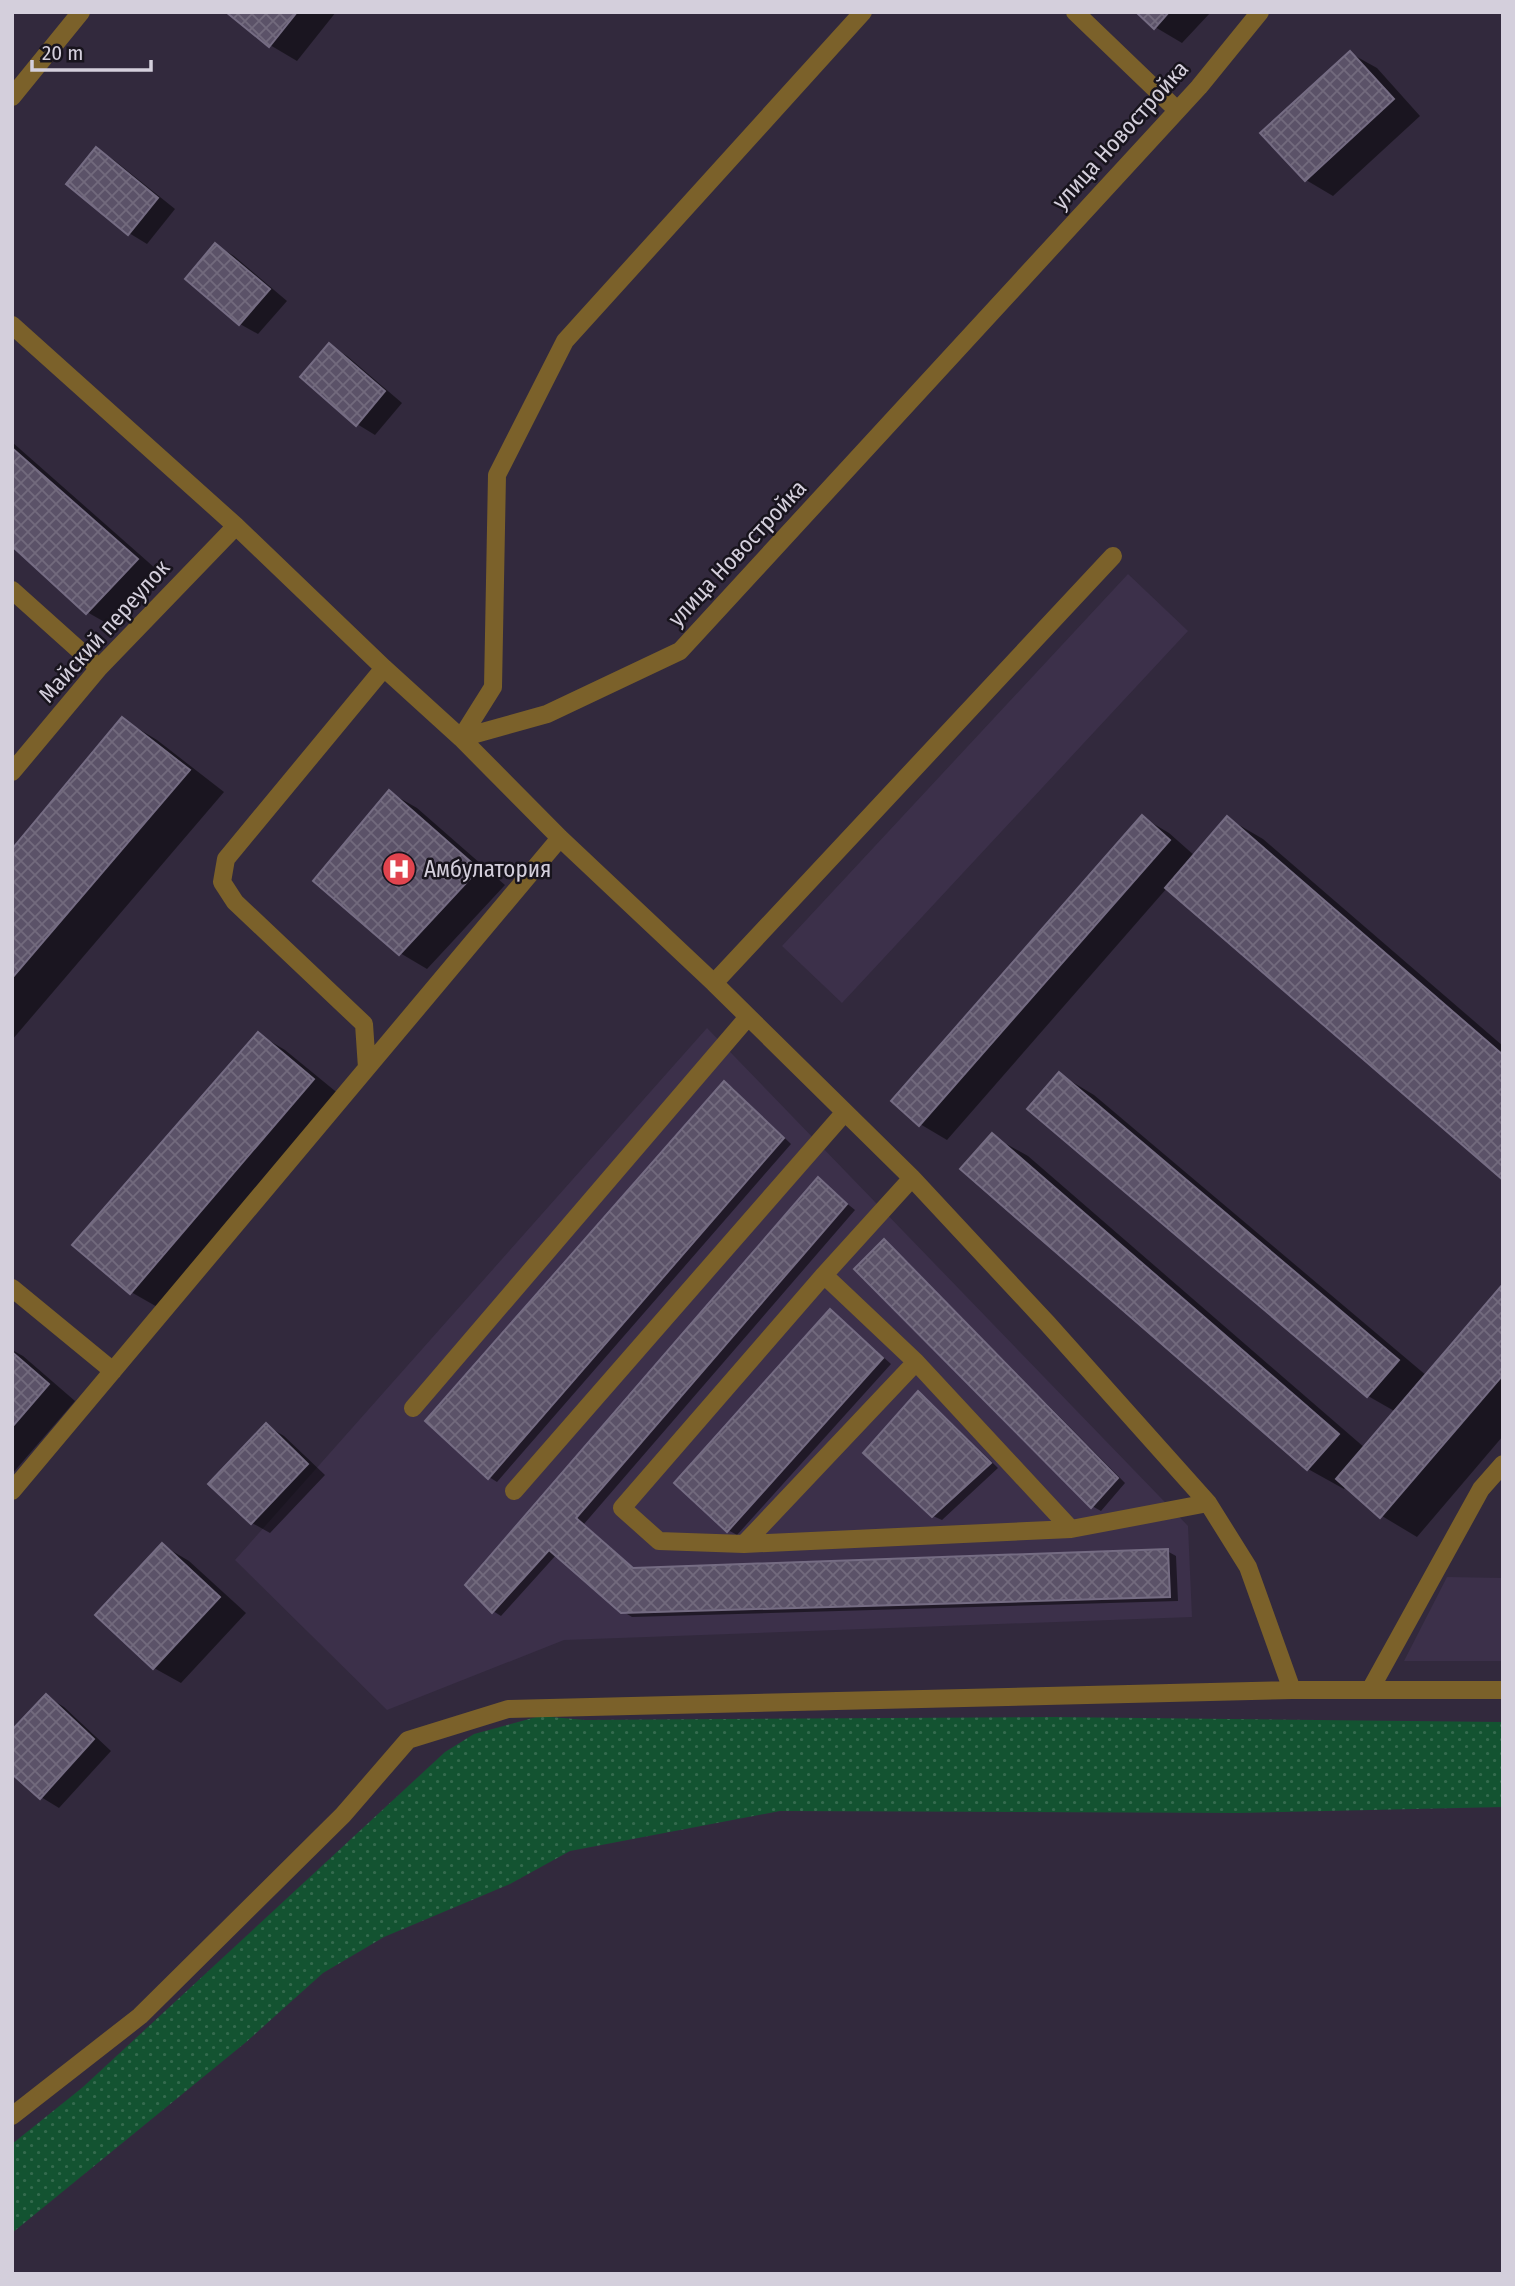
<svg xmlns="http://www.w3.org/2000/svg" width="1515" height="2286" font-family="'Fira Sans Condensed',sans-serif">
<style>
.built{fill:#3c304a}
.grass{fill:url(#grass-dots)}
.shadow{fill:#0007}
.building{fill:url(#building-cross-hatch);stroke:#756c83;stroke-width:2}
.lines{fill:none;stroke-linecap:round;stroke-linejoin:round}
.minor{stroke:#7b612a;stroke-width:18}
.labels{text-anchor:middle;stroke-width:5;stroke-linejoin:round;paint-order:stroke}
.street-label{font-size:23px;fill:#d4cfdc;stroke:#18141d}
.poi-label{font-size:23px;fill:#d4cfdc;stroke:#18141d;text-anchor:start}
</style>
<defs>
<pattern id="grass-dots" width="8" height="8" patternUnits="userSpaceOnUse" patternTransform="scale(1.75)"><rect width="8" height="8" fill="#135331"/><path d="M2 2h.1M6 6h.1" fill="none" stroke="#346b4e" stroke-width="1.8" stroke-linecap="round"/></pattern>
<pattern id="building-cross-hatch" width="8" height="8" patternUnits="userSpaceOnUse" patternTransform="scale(1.75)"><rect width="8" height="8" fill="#5b5268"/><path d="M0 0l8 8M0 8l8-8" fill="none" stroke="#726a7d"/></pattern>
</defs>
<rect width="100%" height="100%" fill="#32293d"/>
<!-- built -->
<path class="built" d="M1128 574 1188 631 842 1003 782 946Z
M707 1028 1188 1526 1192 1617 564 1640 387 1710 235 1560Z
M1447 1577 1503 1578V1661H1404Z"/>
<!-- grass -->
<path class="grass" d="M540 1716 585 1720 1054 1717 1503 1722V1807L1238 1813 780 1811 570 1851 510 1884 384 1937 323 1973 245 2043 12 2233V2144L83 2087 445 1752 474 1734Z"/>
<!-- shadow -->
<path class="shadow" d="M229 12H336L297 61 270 45Z
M1139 12H1211L1182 43 1155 27Z
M1350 53 1377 68 1420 116 1333 196 1306 180Z
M96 150 114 160 175 209 147 244 129 233Z
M216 245 234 256 287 301 258 334 240 324Z
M329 345 347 356 402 403 375 435 357 424Z
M12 442 164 576 115 628 87 612 12 544Z
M122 719 157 740 224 792 12 1040V851Z
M389 792 417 808 505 885 427 969 400 953Z
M1142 817 1169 833 1195 856 1227 818 1263 839 1503 1046V1177L1167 888 947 1140 920 1124Z
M258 1034 285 1050 340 1095 159 1308 131 1292Z
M1059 1074 1094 1095 1427 1376 1503 1287V1436L1417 1537 1382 1516 1346 1486 1344 1489 1308 1469 992 1136 1028 1156 1365 1448 1396 1412 1368 1396 1029 1109Z
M724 1084 733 1088 791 1144 497 1482 489 1477Z
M818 1180 855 1210 584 1524 636 1570 1167 1551 1176 1556 1178 1601 632 1617 622 1611 557 1554 501 1616 493 1611Z
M884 1242 892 1247 1125 1483 1101 1511 1092 1506Z
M830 1311 838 1316 891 1364 737 1535 728 1530Z
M12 1350 23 1356 75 1401 12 1474Z
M918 1393 926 1398 998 1468 942 1520 933 1516Z
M266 1425 284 1436 325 1475 270 1533 252 1523Z
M162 1545 189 1561 246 1613 181 1683 154 1668Z
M46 1696 64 1707 111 1751 59 1808 41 1797Z"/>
<!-- building -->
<path class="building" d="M226 12H297L269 47Z
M1136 12H1169L1154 29Z
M1350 51 1394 99 1305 181 1260 133Z
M96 147 158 198 128 235 66 184Z
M215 243 270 289 239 325 185 279Z
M329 343 385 391 356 426 300 377Z
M12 448 138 559 86 614 12 546Z
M122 717 190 770 12 978V849Z
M389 790 479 869 399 955 313 881Z
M1142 815 1170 840 919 1126 891 1101Z
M1227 816 1503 1055V1180L1165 888Z
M258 1032 314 1079 130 1294 72 1245Z
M1059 1072 1399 1360 1367 1397 1027 1109Z
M724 1081 784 1138 488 1479 425 1421Z
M992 1133 1339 1434 1307 1470 960 1169Z
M818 1177 847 1204 576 1518 633 1568 1168 1549 1170 1597 621 1613 549 1550 492 1613 465 1585Z
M884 1239 1118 1478 1091 1508 854 1269Z
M1503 1284V1375L1380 1518 1336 1479Z
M830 1309 883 1358 727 1532 674 1483Z
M12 1352 49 1384 12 1427Z
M918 1391 991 1463 932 1517 863 1453Z
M266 1423 308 1464 251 1524 208 1484Z
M162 1543 220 1597 153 1669 95 1615Z
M46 1694 94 1739 40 1799 12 1774V1730Z"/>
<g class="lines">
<!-- minor -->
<path class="minor" d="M1075 12 1177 110
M12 97 81 12
M12 325 236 526 384 668 461 738 560 838 714 983 912 1178 1048 1324 1208 1503 1248 1567 1292 1690
M12 590 99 668
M461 738 547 714 680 651 1199 87 1260 12
M461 738 493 687 497 475 565 341 863 12
M12 772 99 668 236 526
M714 983 1113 556
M367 1068 560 838
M912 1178 824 1275 622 1508 659 1541 744 1544 1071 1529 1208 1503
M824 1275 916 1362 1071 1529
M12 1288 113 1371
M413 1408 748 1017
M12 1491 367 1068 364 1024 235 902 222 882 226 859 384 668
M514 1491 845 1112
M744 1544 916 1362
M1370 1690 1481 1489 1503 1464
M12 2116 140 2016 343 1815 408 1740 508 1709 1292 1690H1503"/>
</g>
<!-- icons -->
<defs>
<g id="hospital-disc" transform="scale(1.75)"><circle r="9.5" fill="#e0444e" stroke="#18141d"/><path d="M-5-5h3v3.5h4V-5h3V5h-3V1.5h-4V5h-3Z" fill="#fff"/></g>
</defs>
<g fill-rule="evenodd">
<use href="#hospital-disc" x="399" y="869"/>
</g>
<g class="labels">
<!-- street labels -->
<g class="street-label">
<text transform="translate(1120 135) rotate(-48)" y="8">улица Новостройка</text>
<text transform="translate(737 553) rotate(-47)" y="8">улица Новостройка</text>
<text transform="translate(104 631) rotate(-48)" y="8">Майский переулок</text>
</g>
<!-- poi labels -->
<g class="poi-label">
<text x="424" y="877">Амбулатория</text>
</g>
</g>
<!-- border -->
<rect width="1515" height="2286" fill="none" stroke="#d4cfdc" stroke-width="28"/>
<!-- scale -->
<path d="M32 60v10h119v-10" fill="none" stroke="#d4cfdc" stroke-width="3.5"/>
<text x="42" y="60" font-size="21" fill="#d4cfdc" stroke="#18141d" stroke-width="5" paint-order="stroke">20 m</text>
</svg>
